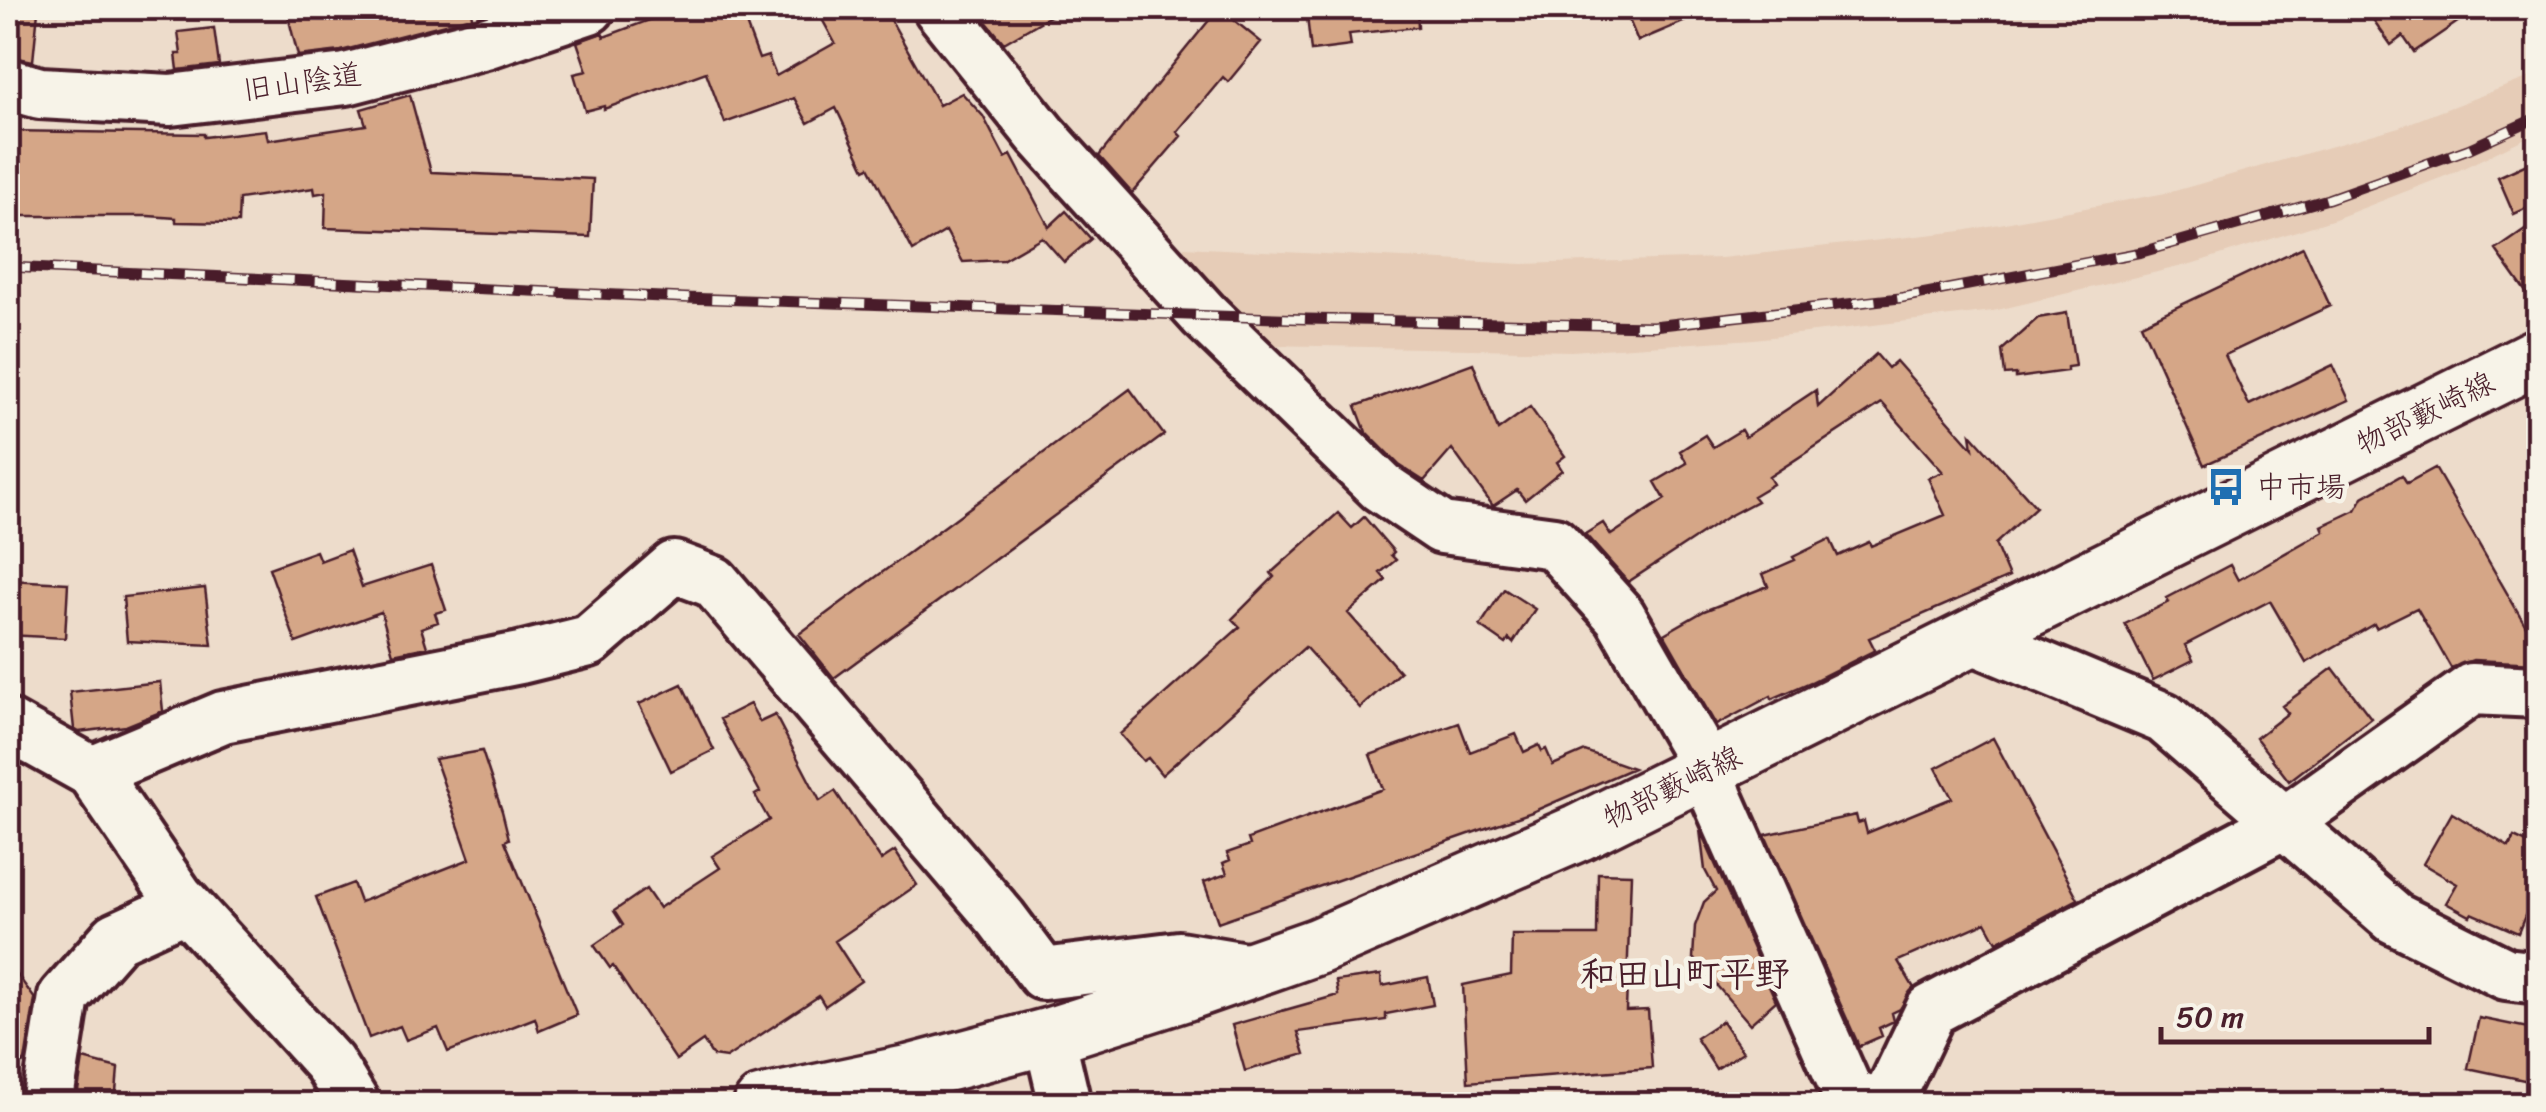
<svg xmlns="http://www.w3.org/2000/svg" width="2546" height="1112" font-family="Sriracha,'Klee One',sans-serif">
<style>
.built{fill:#e6ccb7}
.building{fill:#d5a687;stroke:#4a1f2b;stroke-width:2.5}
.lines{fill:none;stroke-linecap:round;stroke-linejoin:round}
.minor-casing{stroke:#4a1f2b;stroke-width:58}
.major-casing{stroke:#4a1f2b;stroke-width:62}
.minor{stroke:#f7f3e8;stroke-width:50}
.major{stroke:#f7f3e8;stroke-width:55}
.rail-casing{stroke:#4a1f2b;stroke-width:11}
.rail{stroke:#f7f3e8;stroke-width:8;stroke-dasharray:22;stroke-linecap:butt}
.labels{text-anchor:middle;stroke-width:9;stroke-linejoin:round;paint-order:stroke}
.street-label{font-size:30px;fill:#4a1f2b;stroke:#f7f3e8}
.poi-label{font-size:30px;fill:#4a1f2b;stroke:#f7f3e8;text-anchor:start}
.quarter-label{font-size:35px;font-weight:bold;fill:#4a1f2b;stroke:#f7f3e8}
</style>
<rect width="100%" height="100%" fill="#eddccb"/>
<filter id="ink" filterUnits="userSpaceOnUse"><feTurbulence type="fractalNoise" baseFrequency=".01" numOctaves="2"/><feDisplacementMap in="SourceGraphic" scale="20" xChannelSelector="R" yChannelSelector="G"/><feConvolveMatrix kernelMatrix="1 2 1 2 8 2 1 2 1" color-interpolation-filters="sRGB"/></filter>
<g filter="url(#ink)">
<!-- built -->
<path class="built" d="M2538 74V132L2453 173 2335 219 2191 264 1993 311 1754 339 1571 351 1266 345 1180 265 1184 247 1522 264 1721 258 1962 231 2171 192 2399 127Z"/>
<!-- building -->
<path class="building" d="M8 8 38 11 33 61 8 56Z
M286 8H471L472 17 341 51 298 56Z
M661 8H740L759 59 768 56 776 76 835 43 816 8H884L939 105 962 93 983 116 1005 158 1011 155 1049 227 1066 211 1091 239 1064 262 1042 237 1002 260 963 262 946 231 913 251 869 167 865 169 836 108 808 123 794 98 725 123 706 72 604 109V106L585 111 574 74 587 71 577 42 602 33 604 37 663 15Z
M975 8H1064L1004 43Z
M1219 8 1261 42 1228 82 1223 77 1177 132 1181 136 1132 193 1099 156Z
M1306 8H1417L1418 27 1349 34 1351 46 1311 51Z
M1624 8H1716L1638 41Z
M2365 8H2478L2414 52 2403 36 2391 45Z
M214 28 219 65 178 70 176 54H181L178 32Z
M410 95 431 172 593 179 590 237 325 228 326 192 315 194 314 188 239 199 238 223 176 222V218L148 216H8V131L204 134V137L266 130 268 140 366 125 361 109Z
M2538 159V203L2514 214 2498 177Z
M2528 228 2538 242V309L2496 250Z
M2303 247 2330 306 2225 355 2249 405 2333 365 2349 400 2204 465 2141 324Z
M2067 313 2075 366 2067 367V371L2016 378V374L2005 375 2002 350 2038 318Z
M1876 354 1888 368 1896 361 1973 448 1971 434 2036 507 1995 544 2009 577 1869 638 1875 650 1811 682 1772 699 1771 696 1716 725 1664 634 1704 611 1768 586 1763 574 1795 560 1793 557 1830 539 1838 556 1869 542 1871 546 1945 515 1928 478 1943 472 1882 403 1769 477 1773 484 1753 496 1757 501 1727 517 1628 582 1585 534 1603 523 1611 535 1665 499 1655 482 1687 463 1680 451 1705 435 1713 447 1741 430 1745 437 1816 390 1818 407Z
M1473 363 1498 430 1530 407 1565 456 1557 462 1562 470 1525 500 1517 490 1493 506 1452 449 1424 481 1399 465 1366 432 1356 406Z
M1130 389 1164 435 834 678 799 634Z
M2435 468 2530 633 2538 628V663L2473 660 2451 668 2417 608 2376 628 2374 624 2306 663 2270 601 2185 645 2193 660 2153 680 2125 624 2169 602 2167 598 2230 565 2238 580 2324 531 2322 526 2356 510 2363 497 2402 475 2407 483Z
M1338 513 1352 528 1364 517 1394 552 1391 555 1396 560 1380 573 1386 580 1348 613 1400 672 1360 708 1305 647 1162 775 1148 758 1143 761 1120 734 1240 627 1232 619 1274 577 1271 573Z
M349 550 362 587 431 565 446 610 435 613 438 622 421 628 427 647 393 654 381 612 296 643 269 568 316 551 320 561Z
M8 580 68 583 65 638 8 635Z
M205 588 212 645 127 641 123 597Z
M1504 589 1535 609 1513 643 1509 639 1506 644 1480 626Z
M2333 668 2371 718 2289 781 2256 738 2288 713 2282 706Z
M160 682 163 711 126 726 79 732 74 729 70 692Z
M682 684 714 750 671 771 639 704Z
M750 704 760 722 775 715 820 801 835 791 881 860 895 851 917 885 835 941 861 981 825 1006 819 996 726 1058 713 1056 703 1041 676 1060 613 966 610 968 594 945 623 925 614 911 646 889 659 908 720 868 712 856 769 820 755 795 760 792 720 719Z
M1459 723 1470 752 1516 734 1524 752 1539 745 1542 751 1546 749 1553 765 1585 751 1633 768 1532 812 1218 922 1204 882 1227 874 1223 863 1230 860 1227 853 1250 845 1248 839 1383 789 1370 755Z
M1993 738 2078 899 1997 942 1986 922 1898 961 1914 988 1900 1009 1892 1013 1894 1021 1879 1028 1882 1036 1859 1046 1765 835 1856 815 1858 823 1864 821 1867 833 1952 798 1936 768Z
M482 751 502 811 509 839 505 841 577 1015 539 1031 535 1018 448 1052 438 1028 406 1040 400 1026 369 1038 316 897 353 883 360 902 470 859 435 759Z
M2452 813 2509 847 2514 837 2538 848V908L2529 906 2518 933 2472 913 2470 916 2446 903 2457 884 2423 864Z
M1700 830 1776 1001 1750 1024 1693 958 1695 926 1704 902 1716 891 1705 870Z
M1598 873 1631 874 1626 1011 1648 1010 1652 1068 1468 1082 1463 985 1511 975 1512 935H1597Z
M8 962 35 999 25 1061 8 1074Z
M1381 975 1382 986 1428 977 1433 1005 1386 1014V1020L1298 1032 1305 1054 1245 1071 1232 1025 1338 995 1336 981Z
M2479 1018 2538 1030V1083L2468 1068Z
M1722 1021 1743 1052 1716 1069 1696 1038Z
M83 1059 118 1068 115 1104H76Z"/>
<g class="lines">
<!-- minor casing -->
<g class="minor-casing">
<path id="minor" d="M939 8 1041 135 1204 315 1381 487 1442 528 1554 543 1620 616 1708 769 1717 797 1848 1093 1871 1104
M8 84 40 93 170 100 346 79 485 43 589 8
M1972 638 2164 718 2394 918 2506 974 2538 978
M8 725 92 772 177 896 329 1063 354 1104
M92 772 223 717 520 658 589 641 674 567 714 582 1001 918 1043 974 1179 957 1251 969
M1049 1036 1065 1104
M47 1104 64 997 116 938 186 906
M1886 1104 1931 1010 2284 823 2472 689 2538 692"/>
</g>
<!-- major casing -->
<g class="major-casing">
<path id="major" d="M762 1104 910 1073 1049 1036 1184 993 1318 946 1578 833 2538 356"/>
</g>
<!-- minor -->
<use href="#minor" class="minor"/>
<!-- major -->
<use href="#major" class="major"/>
<!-- rail casing -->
<g class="rail-casing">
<path id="rail" d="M8 267 684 298 1307 319 1653 326 1900 298 2142 252 2328 199 2468 149 2538 117"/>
</g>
<!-- rail -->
<use href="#rail" class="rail"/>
</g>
</g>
<!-- icons -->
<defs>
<g id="bus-bare" transform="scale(3)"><path d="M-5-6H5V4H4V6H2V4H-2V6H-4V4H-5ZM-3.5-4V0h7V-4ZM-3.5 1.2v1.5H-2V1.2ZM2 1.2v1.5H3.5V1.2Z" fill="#1f6fb2" stroke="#f7f3e8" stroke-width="2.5" paint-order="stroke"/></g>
</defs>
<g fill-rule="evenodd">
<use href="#bus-bare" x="2226" y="487"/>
</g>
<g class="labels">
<!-- street labels -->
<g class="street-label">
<text transform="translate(302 82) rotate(-8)" y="10">旧山陰道</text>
<text transform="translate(2425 413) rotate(-26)" y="10">物部藪崎線</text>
<text transform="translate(1672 787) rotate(-26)" y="10">物部藪崎線</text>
</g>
<!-- poi labels -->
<g class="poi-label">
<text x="2256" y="497">中市場</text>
</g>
<!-- quarter labels -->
<g class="quarter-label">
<text x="1685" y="986">和田山町平野</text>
</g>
</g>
<!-- margin -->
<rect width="2546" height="1112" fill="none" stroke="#f7f3e8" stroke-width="40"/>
<rect x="20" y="20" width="2506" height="1072" fill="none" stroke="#4a1f2b" stroke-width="4" filter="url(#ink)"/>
<!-- scale -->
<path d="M2161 1027v15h268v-15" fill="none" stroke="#4a1f2b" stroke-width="5"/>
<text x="2176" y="1027" font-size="30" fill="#4a1f2b" stroke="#f7f3e8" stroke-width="8" paint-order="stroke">50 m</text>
</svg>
